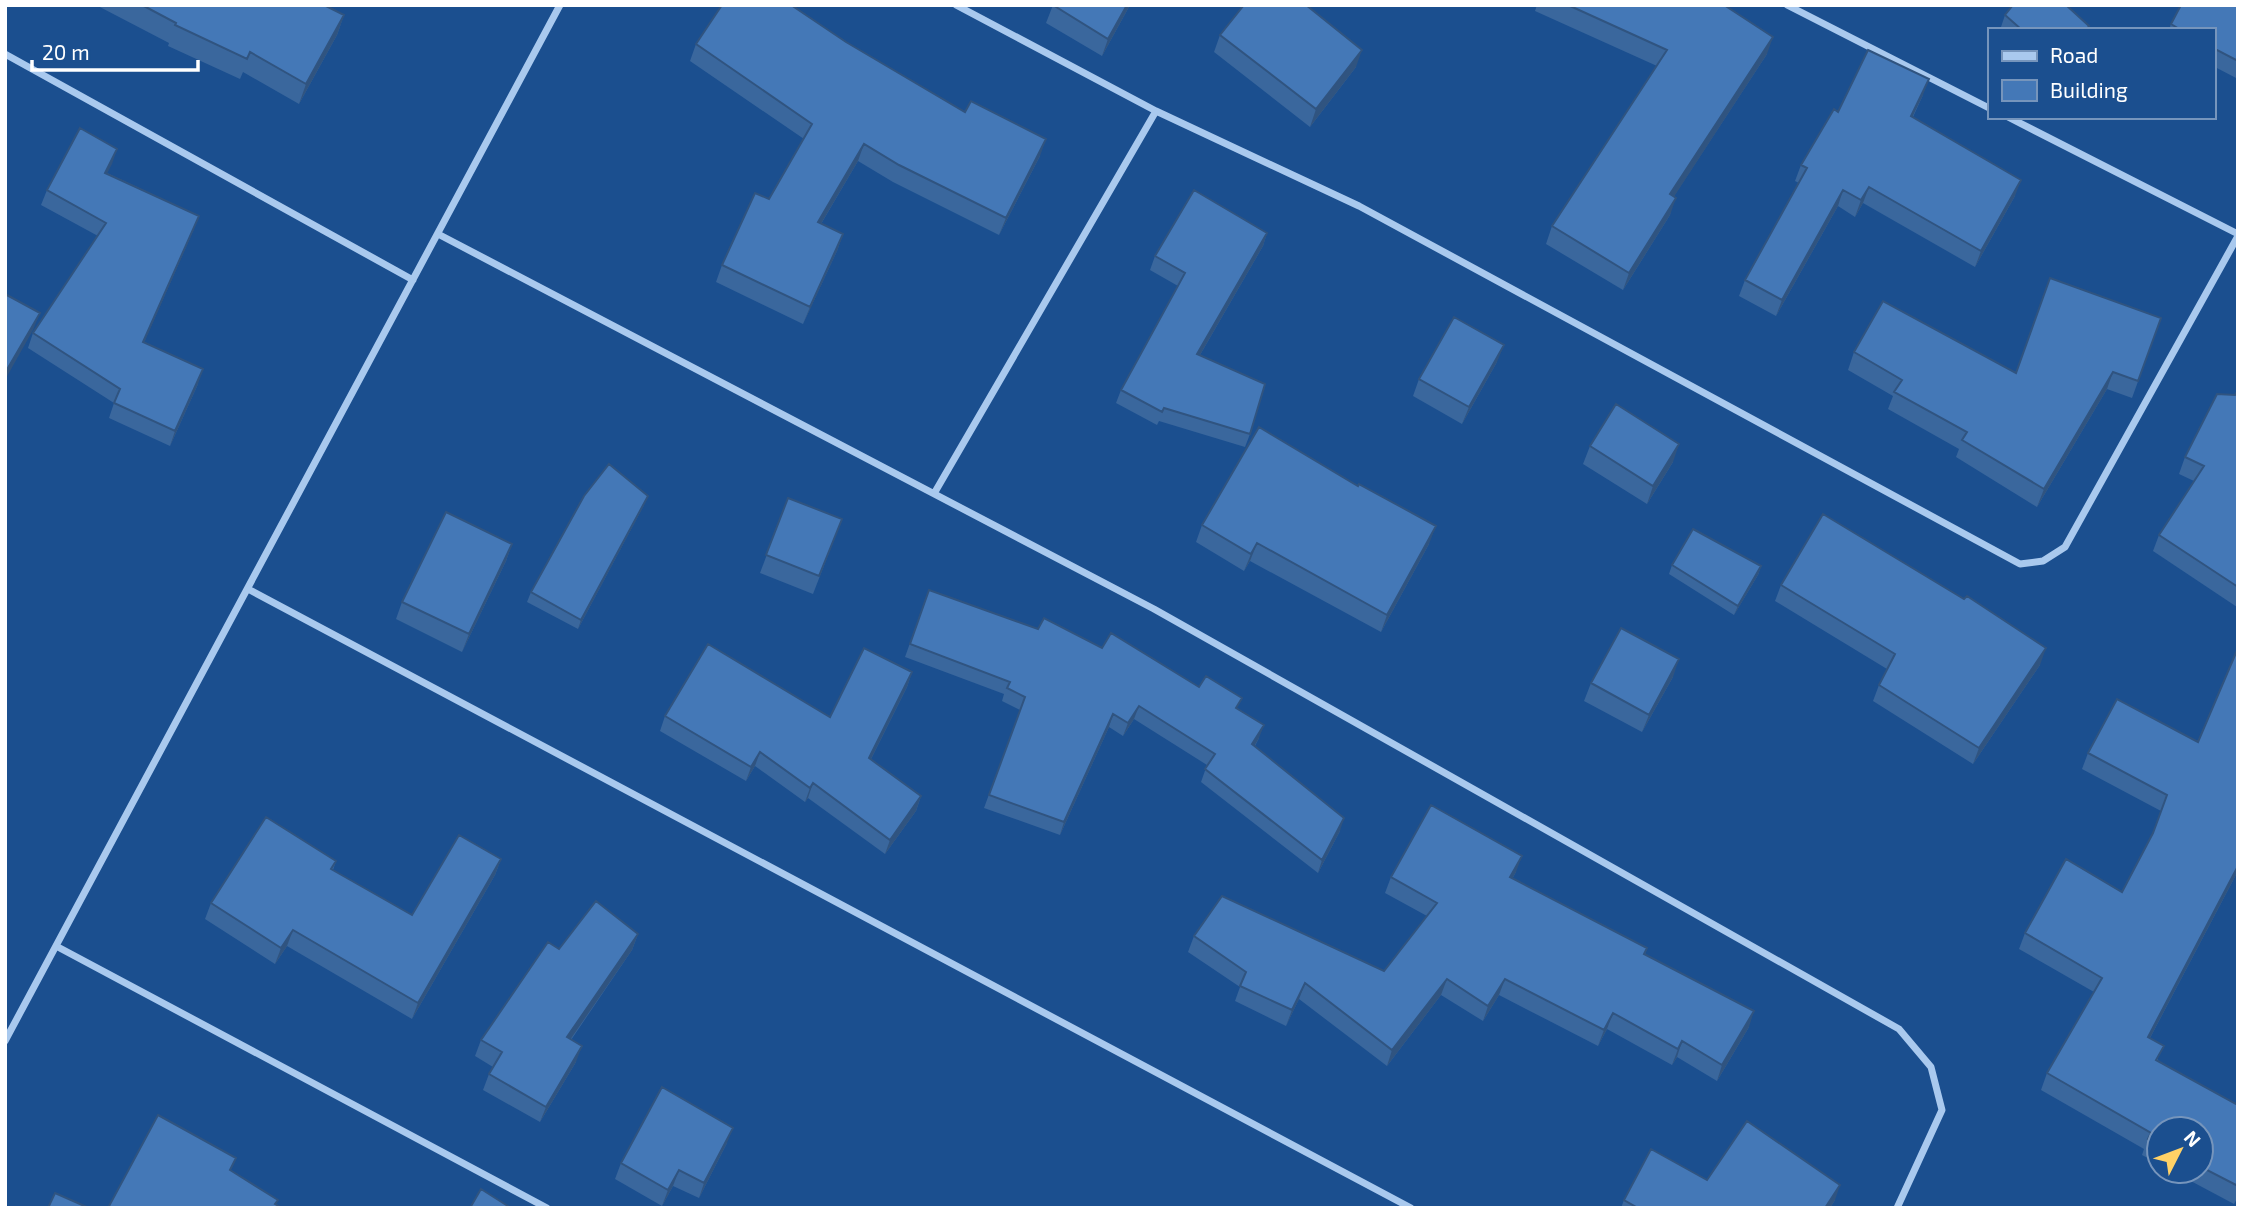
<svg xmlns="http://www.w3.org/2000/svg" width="2243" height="1213" font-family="'Exo 2',sans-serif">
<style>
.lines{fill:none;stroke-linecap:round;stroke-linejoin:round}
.street{stroke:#a9c9ee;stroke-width:7}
.wall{fill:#3a679d}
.shaded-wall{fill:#305480}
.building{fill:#4478b7;stroke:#305480;stroke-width:2}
</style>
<rect width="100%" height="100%" fill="#1b4f8f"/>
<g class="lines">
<!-- street -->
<path class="street" d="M956 5 1156 111 1359 206 2020 564 2043 561 2065 547 2238 236
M1787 5 1989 108
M5 54 413 280
M2008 117 2238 234
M438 234 1154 609 1899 1029 1931 1067 1942 1110 1897 1208
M935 492 1156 111
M248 589 1411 1208
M56 946 547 1208
M5 1041 560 5"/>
</g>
<!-- wall -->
<path class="wall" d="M96 5H324L344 15 337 35 299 104 243 72 240 79 168 46 169 43Z
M1053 5H1130L1102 56 1046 23Z
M1537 5H1724L1767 54 1674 196 1670 215 1623 290 1546 244 1552 226 1657 66 1535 11Z
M2238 5V79L2213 66V30H2169L2171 24Z
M2005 15 2088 30H2000Z
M1220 35 1356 67 1310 127 1214 52Z
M846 42 1040 156 999 235 893 182 858 161 821 224 843 234 837 251 803 324 716 282 722 265 769 199 804 139 690 61 696 44Z
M1923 95 1913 117 2015 196 1975 267 1863 203 1855 217 1838 206 1776 316 1739 296 1745 280 1799 183 1795 181 1801 165Z
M117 149 107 173 199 216 193 231 144 342 198 384 170 446 109 418 114 403 28 348 33 333 98 236 41 205 47 190Z
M1267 233 1263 246 1200 355 1250 434 1245 447 1159 421 1157 425 1116 403 1121 390 1178 286 1150 270 1155 256Z
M2161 318 2132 398 2107 389 2037 507 1956 457 1959 449 1888 409 1893 396 1848 370 1854 352 2016 373Z
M1497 362 1462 424 1413 396 1419 379Z
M2238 390V606L2237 607 2153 551 2159 535 2194 481 2179 474 2185 457 2235 395Z
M1590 446 1673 462 1647 504 1583 464Z
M788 498 842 519 813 594 760 573Z
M644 505 578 629 527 602 531 592Z
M1202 525 1429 544 1381 632 1250 561 1244 571 1196 542Z
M512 544 506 561 462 652 396 619 402 602Z
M1672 565 1761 566 1758 575 1734 615 1669 574Z
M1781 585 2040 665 1973 764 1873 701 1879 685 1887 669 1775 601Z
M929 590 1038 629 1102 648 1199 687 1238 709 1259 738 1255 746 1340 831 1318 873 1201 782 1207 765 1134 719 1123 736 1109 727 1060 835 984 808 1020 710 1002 701 1004 694 905 657Z
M912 672 907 687 871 759 921 796 916 811 885 854 808 798 805 802 755 766 746 781 660 731 665 716 830 717Z
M1673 677 1642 732 1584 701 1591 683Z
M2117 699 2238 871 2150 1038 2159 1062 2238 1105V1197L2234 1204 2172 1171H2201V1129H2159V1164L2142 1155 2144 1149 2041 1090 2047 1073 2094 992 2019 949 2025 933 2122 892 2153 833 2161 811 2082 769 2088 753Z
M501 859 495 875 412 1019 287 946 275 964 205 919 211 903 336 861 333 870 412 915Z
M1516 872 1512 879 1647 948 1645 955 1749 1027 1717 1081 1677 1057 1672 1065 1607 1029 1598 1046 1499 995 1483 1021 1441 995 1387 1066 1299 999 1286 1026 1235 1001 1240 987 1188 952 1194 936 1384 971 1427 916 1385 893 1391 877Z
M638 934 632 950 571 1040 576 1062 540 1122 483 1090 489 1074 493 1067 475 1056 481 1040 559 949Z
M727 1143 699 1198 673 1186 662 1206 615 1179 621 1163Z
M1707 1180 1835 1200 1830 1208H1621L1624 1200Z"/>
<!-- shaded-wall -->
<path class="shaded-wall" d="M1127 5H1130L1102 56 1108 39Z
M344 15 337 35 299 104 306 84Z
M1773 37 1767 54 1664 212 1670 194Z
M1362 50 1356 67 1310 127 1316 109Z
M1929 79 1923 95 1905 132 1911 116Z
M1046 139 1040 156 999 235 1006 218Z
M864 144 858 161 812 239 818 222Z
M117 149 112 164 100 187 105 173Z
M2021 180 2015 196 1975 267 1981 251Z
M1869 187 1863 203 1855 217 1861 200Z
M1843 190 1838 206 1776 316 1782 300Z
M1676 198 1670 215 1623 290 1629 273Z
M199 216 193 231 138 357 143 342Z
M1267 233 1263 246 1193 367 1197 354Z
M843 234 837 251 803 324 810 307Z
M40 313 33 330 5 380V373Z
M1504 345 1497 362 1462 424 1469 407Z
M203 369 198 384 170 446 175 431Z
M2113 372 2107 389 2037 507 2044 489Z
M1679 444 1673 462 1647 504 1653 486Z
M648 496 644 505 578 629 581 620Z
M1436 526 1429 544 1381 632 1387 615Z
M1257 543 1250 561 1244 571 1251 554Z
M512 544 506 561 462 652 469 634Z
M1761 566 1758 575 1734 615 1738 606Z
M2046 648 2040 665 1973 764 1979 748Z
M1679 659 1673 677 1642 732 1649 715Z
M912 672 907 687 864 773 869 758Z
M1139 706 1134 719 1123 736 1128 723Z
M1113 714 1109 727 1060 835 1064 822Z
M1264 725 1259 738 1248 757 1252 744Z
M760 752 755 766 746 781 751 767Z
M813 783 808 798 805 802 810 788Z
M921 796 916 811 885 854 890 840Z
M1344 818 1340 831 1318 873 1322 860Z
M1522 856 1516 872 1504 893 1510 877Z
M501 859 495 875 412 1019 418 1003Z
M2238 866V871L2142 1053 2148 1037Z
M293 930 287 946 275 964 281 948Z
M638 934 632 950 561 1053 567 1037Z
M1447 979 1441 995 1387 1066 1392 1050Z
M1505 979 1499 995 1483 1021 1488 1006Z
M1305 983 1299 999 1286 1026 1292 1010Z
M1754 1011 1749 1027 1717 1081 1722 1065Z
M1613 1013 1607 1029 1598 1046 1604 1030Z
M1682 1041 1677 1057 1672 1065 1678 1049Z
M582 1046 576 1062 540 1122 546 1107Z
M733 1128 727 1143 699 1198 704 1183Z
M679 1170 673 1186 662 1206 668 1190Z
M1840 1185 1835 1200 1830 1208H1825Z"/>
<!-- building -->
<path class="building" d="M142 5H324L344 15 306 84 250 52 247 59 175 25 176 23Z
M722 5H791L846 42 965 112 971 101 1046 139 1006 218 899 165 864 144 818 222 843 234 810 307 722 265 755 193 769 199 812 124 696 44Z
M1053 5H1127L1108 39Z
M1244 5H1306L1362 50 1316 109 1220 35Z
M1568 5H1724L1773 37 1670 194 1676 198 1629 273 1552 226 1667 50Z
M2013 5H2066L2089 26 2086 30H2022L2005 15Z
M2181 5H2238V61L2213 48V30H2181L2171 24Z
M1868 50 1929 79 1911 116 2021 180 1981 251 1869 187 1861 200 1843 190 1782 300 1745 280 1807 168 1801 165 1834 109 1838 112Z
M80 128 117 149 105 173 199 216 143 342 203 369 175 431 114 403 120 389 33 333 106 223 47 190Z
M1194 190 1267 233 1197 354 1265 384 1250 434 1164 408 1162 412 1121 390 1185 273 1155 256Z
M2050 278 2161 318 2138 381 2113 372 2044 489 1962 440 1967 432 1894 392 1902 380 1854 352 1883 301 2016 373Z
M5 294 40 313 5 373Z
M1454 317 1504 345 1469 407 1419 379Z
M2238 390V587L2159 535 2204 466 2185 457 2217 394 2235 395Z
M1616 404 1679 444 1653 486 1590 446Z
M1259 427 1358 486 1359 484 1436 526 1387 615 1257 543 1251 554 1202 525Z
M609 464 648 496 581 620 531 592 584 496Z
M788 498 842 519 819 576 766 555Z
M446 512 512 544 469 634 402 602Z
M1823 514 1964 599 1967 596 2046 648 1979 748 1879 685 1895 654 1781 585Z
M1693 529 1761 566 1738 606 1672 565Z
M929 590 1038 629 1044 618 1102 648 1111 633 1199 687 1206 676 1242 698 1236 708 1264 725 1252 744 1344 818 1322 860 1205 769 1215 754 1139 706 1128 723 1113 714 1064 822 989 795 1025 697 1007 688 1010 682 910 644Z
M1621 628 1679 659 1649 715 1591 683Z
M708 644 830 717 864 648 912 672 869 758 921 796 890 840 813 783 810 788 760 752 751 767 665 716Z
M2238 648V866L2148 1037 2164 1046 2156 1060 2238 1105V1186L2201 1167V1129H2159V1145L2148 1139 2151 1133 2047 1073 2102 978 2025 933 2066 859 2122 892 2153 833 2167 795 2088 753 2117 699 2198 742Z
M1431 805 1522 856 1510 877 1647 948 1644 954 1754 1011 1722 1065 1682 1041 1678 1049 1613 1013 1604 1030 1505 979 1488 1006 1447 979 1392 1050 1305 983 1292 1010 1240 986 1246 972 1194 936 1222 896 1384 971 1437 903 1391 877Z
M266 817 336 861 331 869 412 915 459 835 501 859 418 1003 293 930 281 948 211 903Z
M596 901 638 934 567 1037 582 1046 546 1107 489 1074 502 1052 481 1040 548 942 559 949Z
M662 1087 733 1128 704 1183 679 1170 668 1190 621 1163Z
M158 1115 236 1158 230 1170 278 1200 275 1204 282 1208H108Z
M1747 1121 1840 1185 1825 1208H1638L1624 1200 1651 1149 1707 1180Z
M481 1189 511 1208H470Z
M55 1193 89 1208H48Z"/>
<!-- border -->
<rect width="2243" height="1213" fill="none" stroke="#ffffff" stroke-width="14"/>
<!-- legend -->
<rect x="1988" y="28" width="228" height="91" fill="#1b4f8f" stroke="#7695bc" stroke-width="2"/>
<rect x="2002" y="51" width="35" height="10" fill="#a9c9ee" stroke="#7695bc" stroke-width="2"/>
<text x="2050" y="63" font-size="21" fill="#ffffff">Road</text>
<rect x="2002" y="80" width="35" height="21" fill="#4478b7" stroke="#7695bc" stroke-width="2"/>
<text x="2050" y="98" font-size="21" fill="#ffffff">Building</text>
<!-- north arrow -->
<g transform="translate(2180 1150) rotate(48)"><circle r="33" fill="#1b4f8f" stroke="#7695bc" stroke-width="2"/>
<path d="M0-5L12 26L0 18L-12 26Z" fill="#ffd166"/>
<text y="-10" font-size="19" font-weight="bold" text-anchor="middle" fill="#ffffff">N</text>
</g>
<!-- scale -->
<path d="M32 60v10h166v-10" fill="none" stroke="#ffffff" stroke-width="3.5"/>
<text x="42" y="60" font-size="21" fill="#ffffff" stroke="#1b4f8f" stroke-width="5" paint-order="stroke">20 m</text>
</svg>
